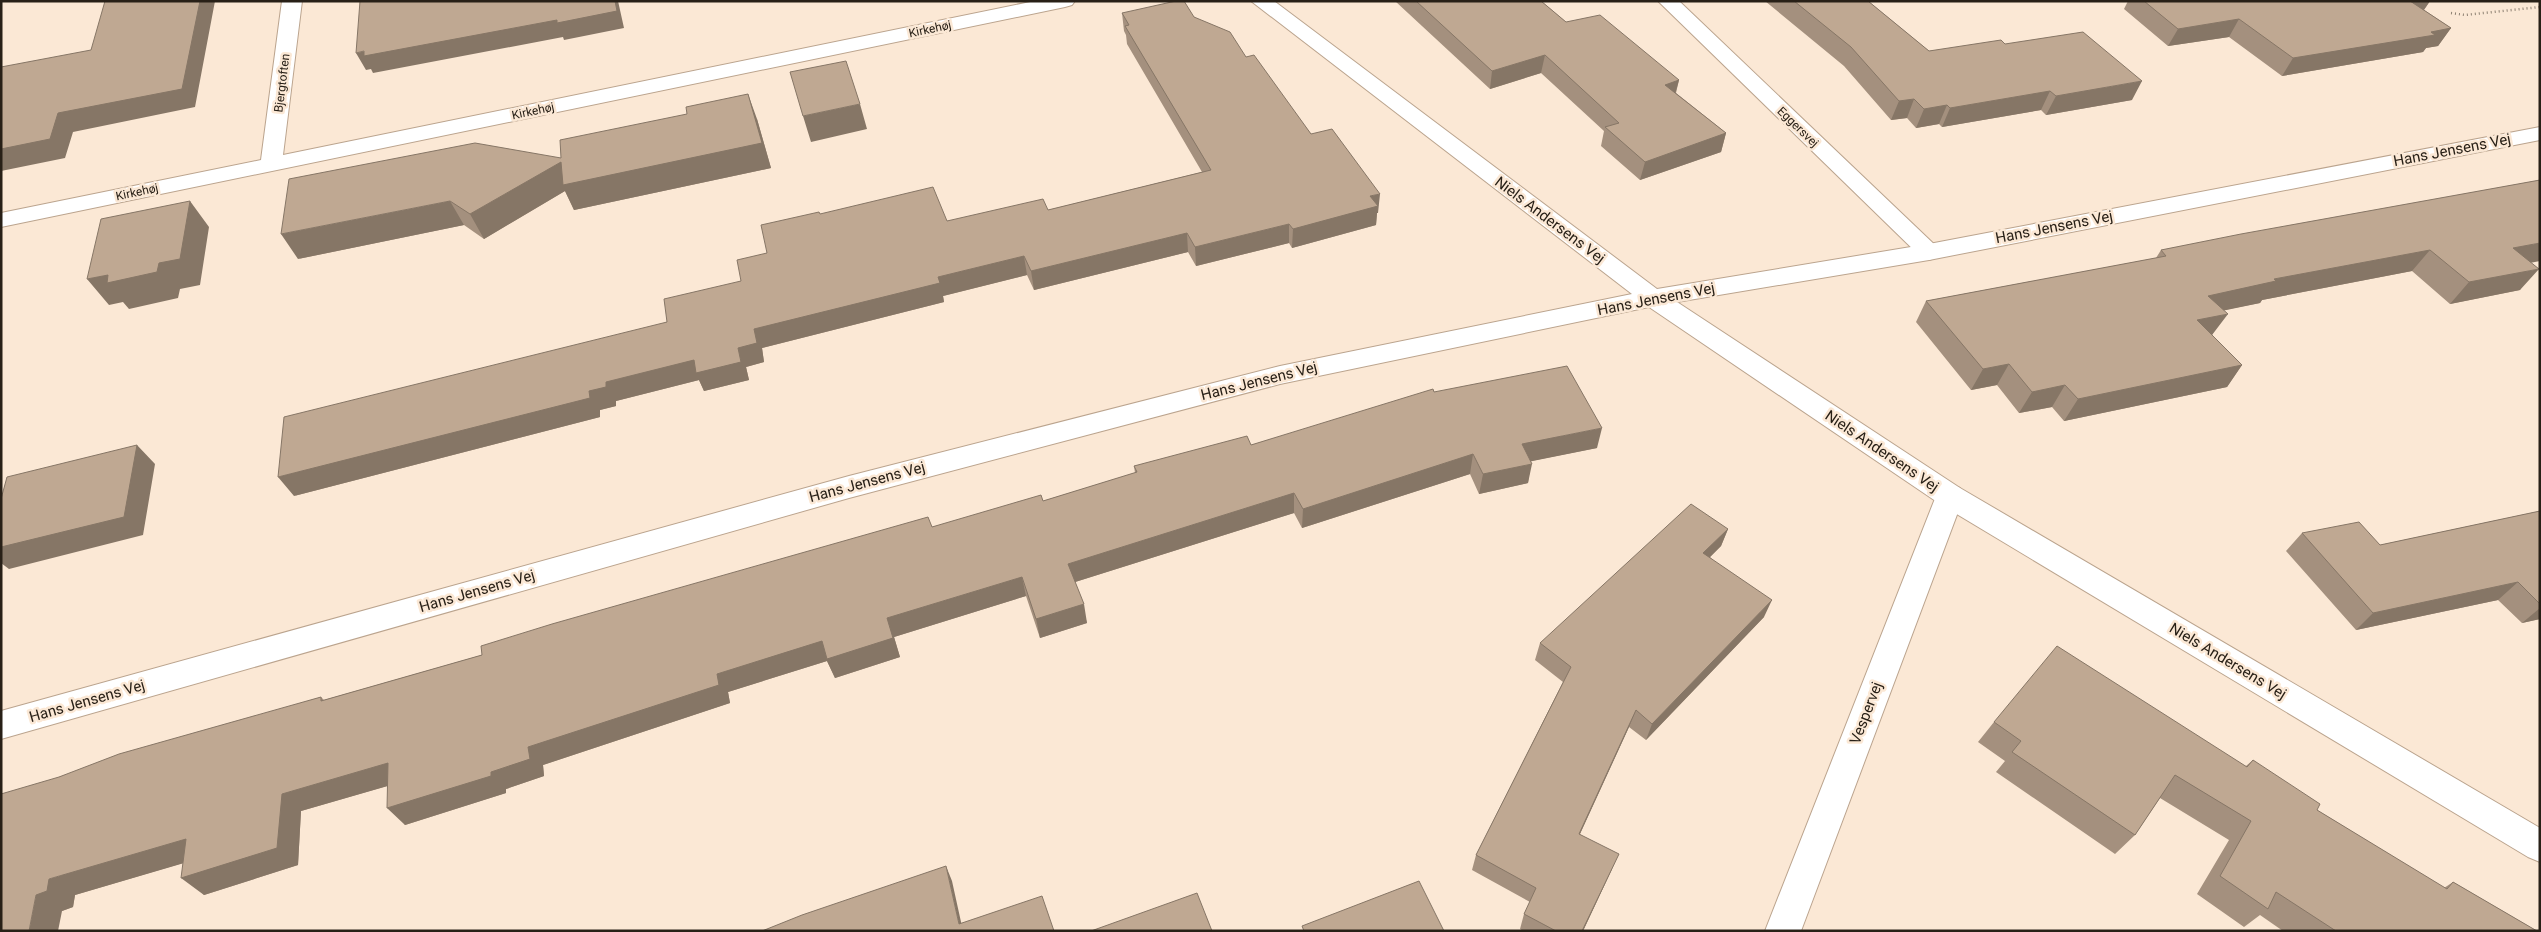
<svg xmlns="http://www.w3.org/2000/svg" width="2541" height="932" font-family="Roboto,sans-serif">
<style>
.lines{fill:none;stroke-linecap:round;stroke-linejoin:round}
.street-casing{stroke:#bba48e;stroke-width:2}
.secondary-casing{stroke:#bba48e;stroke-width:2}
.path{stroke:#8d8072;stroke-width:2.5;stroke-dasharray:1 3;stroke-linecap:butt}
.street{fill:#fff;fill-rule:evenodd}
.secondary{fill:#fff;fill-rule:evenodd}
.wall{fill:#a4907e}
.shaded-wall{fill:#867666}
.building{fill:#bfa892;stroke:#867666}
.labels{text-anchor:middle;stroke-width:5;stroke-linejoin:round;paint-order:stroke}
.far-street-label{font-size:12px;fill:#282017;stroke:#fbe8d5}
.street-label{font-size:15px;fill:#282017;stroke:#fbe8d5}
</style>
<rect width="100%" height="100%" fill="#fbe8d5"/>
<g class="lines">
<!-- street casing -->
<g class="street-casing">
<path id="street" d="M282 1H302L283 155 1035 1H1075L1072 5 1065 7 1 227V213L261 160Z
M1658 1H1679L1937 247 1941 252 1937 257 1929 260 1921 257Z
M1950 485 1960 488 1964 496 1801 931H1765L1936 496 1940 488Z"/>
</g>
<!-- secondary casing -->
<g class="secondary-casing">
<path id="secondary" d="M1251 1H1274L1657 289 1929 244 2540 127V140L1929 260 1677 302 1960 488 2540 828V862L2528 857 1940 504 1649 307 1280 384 849 498 1 739V711L849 476 1280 366 1632 294Z"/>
</g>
<!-- path -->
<path class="path" d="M2451 13 2465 15 2540 7"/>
<!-- street -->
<use href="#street" class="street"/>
<!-- secondary -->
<use href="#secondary" class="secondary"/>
</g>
<!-- wall -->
<path class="wall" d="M1395 1H1541L1566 22 1679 80 1676 93 1726 133 1721 152 1640 180 1601 146 1604 131 1541 73 1490 89Z
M1765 1H1868L1929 51 2005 44 2132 100 2046 115 2041 110 1942 127 1939 124 1916 128 1907 118 1891 120 1844 66Z
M2128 1H2430L2424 10 2451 28 2438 46 2426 48 2423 52 2282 76 2229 37 2168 46 2124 9Z
M1122 13 1194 17 1246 57 1378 213H1377L1376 225 1292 248 1289 243 1196 266 1188 252 1034 290 1027 275 943 296 944 302 762 348 764 362 746 367 749 380 704 391 699 380 616 401V406L600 410V417L294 496 667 322 741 281 767 253 820 214 947 221 1048 210 1202 172 1127 44 1126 35 1124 31Z
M757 119 771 168 574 210 565 191 484 239 464 225 298 259 561 158Z
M2540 180 2531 262 2520 290 2450 304 2412 271 2262 300 2260 303 2224 310 2212 335 2242 365 2227 387 2064 421 2052 407 2019 413 1997 385 1971 390 1916 322 1926 301 2156 258 2161 250Z
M1434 392 1597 448 1531 461 1528 483 1479 494 1470 474 1302 528 1294 513 1075 582 1087 623 1040 638 1026 596 894 637 900 657 835 678 827 661 728 692 730 703 543 765 544 776 506 789V793L405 825 387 786 301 811 298 865 204 895 183 863 75 895 73 907 62 911 59 777 321 697 324 700 932 527 1043 501 1135 473 1134 466 1251 445Z
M2540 511V619L2522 623 2498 600 2356 630 2286 551 2302 533 2380 545Z
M1728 529 1721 546 1710 557 1764 617 1646 740 1629 727 1580 834 1612 869 1583 931H1523L1520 929 1524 914 1530 902 1472 870 1476 855 1563 682 1535 660 1540 643Z
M1994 722 2246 766 2253 760 2317 810 2444 888 2453 882 2537 931H2283L2260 915 2244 927 2197 894 2229 840 2160 798 2135 835 2115 854 1996 772 2005 761 1978 742Z"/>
<!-- shaded-wall -->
<path class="shaded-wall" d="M200 1H215L195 107 73 132 65 158 1 171V149L58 113Z
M615 1H618L624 28 564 40 563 37 373 73 371 69 366 70 356 53Z
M2404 1H2430L2423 11Z
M2239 19 2229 37 2168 46 2178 29Z
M2451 28 2438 46 2426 48 2423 52 2282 76 2293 58Z
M1545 55 1541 73 1490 89 1492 71Z
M1679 80 1674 98 1665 85Z
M2142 81 2132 100 2046 115 2056 96Z
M2050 91 2041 110 1942 127 1950 108Z
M748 94 757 119 771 168 574 210 565 191 484 239 470 214 561 162Z
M1914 99 1907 118 1891 120 1899 101Z
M860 104 867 129 811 142 803 116Z
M1947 105 1939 124 1916 128 1924 109Z
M1726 133 1721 152 1640 180 1645 162Z
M1380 194 1378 213H1377L1376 225 1292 248 1293 229 1370 196Z
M190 201 209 227 200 285 180 289 178 298 129 309 123 302 109 305 87 279 159 263Z
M450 201 464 225 298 259 281 234Z
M1289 224V243L1196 266 1195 247Z
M1187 233 1188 252 1034 290 1031 271Z
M2540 243V261L2494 270 2513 248Z
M2430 250 2412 271 2262 300 2260 303 2193 317 2208 296 2274 279Z
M1024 256 1027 275 943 296 944 302 762 348 764 362 746 367 749 380 704 391 699 380 616 401V406L600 410V417L294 496 278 477 589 391 606 382 738 348 754 329 938 277Z
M2539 269 2520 290 2450 304 2469 282Z
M2228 314 2212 335 2197 320Z
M2009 364 1997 385 1971 390 1983 369Z
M2242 365 2227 387 2064 421 2078 399Z
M2065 385 2052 407 2019 413 2032 392Z
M1602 428 1597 448 1518 464 1522 444Z
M137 445 155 464 143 535 9 569 1 563V547Z
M1473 454 1470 474 1302 528 1303 509Z
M1532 464 1528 483 1479 494 1483 474Z
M1294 493V513L1072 583 1068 564Z
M1728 529 1721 546 1696 571 1703 553Z
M1022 577 1026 596 894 637 900 657 835 678 827 661 728 692 730 703 543 765 544 776 506 789V793L405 825 387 808 491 772 528 747 717 674 887 618Z
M2518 582 2498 600 2356 630 2373 613Z
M1772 600 1764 617 1646 740 1652 724Z
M1084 604 1087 623 1040 638 1036 619Z
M2540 608V619L2522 623Z
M1636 710 1629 727 1573 849 1579 834Z
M388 763 405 781 301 811 298 865 204 895 181 878 282 794Z
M186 839 208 856 75 895 73 907 62 911 58 931H29L36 895 49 879Z
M1619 854 1583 931H1582Z
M946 866 952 881 963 931 959 924Z"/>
<!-- building -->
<path class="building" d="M105 1H200L182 89 58 113 50 139 1 149V67L91 50Z
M360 1H615L617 11 557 23V20L364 56V51L356 53Z
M1176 1H1184L1194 17 1230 32 1246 57 1254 55 1311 134 1332 129 1380 194 1370 196 1378 206 1293 229 1289 224 1195 247 1187 233 1031 271 1024 256 938 277 940 283 754 329 757 343 738 348 741 362 696 373 694 360 606 382V387L589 391 590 398 278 477 284 417 667 322 664 299 741 281 737 260 767 253 761 225 819 212 820 214 933 187 947 221 1043 199 1048 210 1211 170 1125 26 1129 25 1122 13Z
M1416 1H1541L1566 22 1600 15 1679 80 1665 85 1726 133 1645 162 1605 127 1619 123 1545 55 1492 71Z
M1794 1H1868L1929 51 2001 40 2005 44 2083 32 2142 81 2056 96 2050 91 1950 108 1947 105 1924 109 1914 99 1899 101 1851 47Z
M2144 1H2410L2451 28 2431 32 2435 35 2293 58 2239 19 2178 29Z
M846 61 860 104 803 116 790 72Z
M748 94 762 143 563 185 561 162 470 214 450 201 281 234 289 179 475 143 561 158 560 140 687 114 686 107Z
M2540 180V243L2513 248 2539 269 2469 282 2430 250 2274 279 2276 281 2208 296 2228 314 2197 320 2242 365 2078 399 2065 385 2032 392 2009 364 1983 369 1926 301 2166 256 2161 250 2241 234Z
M190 201 180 259 159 263 157 272 107 283 108 275 87 279 101 219Z
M1567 366 1602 428 1522 444 1532 464 1483 474 1473 454 1303 509 1294 493 1068 564 1084 604 1036 619 1022 577 887 618 893 638 827 659 822 641 717 674 719 685 528 747 530 759 491 772V776L387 808 388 763 282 794 277 848 181 878 186 839 49 879 47 891 36 895 29 931H1V794L59 777 119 754 321 697V701L482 655 481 646 552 624 928 517 932 527 1041 495 1043 501 1137 472 1134 466 1247 436 1251 445 1433 389 1434 392Z
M137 445 124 517 1 547V499L7 477Z
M1691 504 1728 529 1703 553 1772 600 1652 724 1636 710 1579 834 1619 854 1582 931H1556L1524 914 1536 888 1476 855 1571 667 1540 643Z
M2540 511V604L2518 582 2373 613 2302 533 2359 522 2380 545Z
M2057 646 2247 767 2253 760 2320 804 2317 810 2447 889 2453 882 2537 931H2336L2276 892 2268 909 2220 876 2251 821 2175 775 2135 835 2012 752 2021 741 1994 722Z
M946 866 959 924 1042 896 1054 931H762L802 915Z
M1419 881 1444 931H1304L1302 926Z
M1197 893 1212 931H1091Z"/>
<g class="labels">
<!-- far-street labels -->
<g class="far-street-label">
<text transform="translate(930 29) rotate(-12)" y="4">Kirkehøj</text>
<text transform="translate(282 83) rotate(-83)" y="4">Bjergtoften</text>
<text transform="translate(533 111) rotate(-12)" y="4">Kirkehøj</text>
<text transform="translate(1798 127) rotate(44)" y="4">Eggersvej</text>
<text transform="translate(137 192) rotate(-12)" y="4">Kirkehøj</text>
</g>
<!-- street labels -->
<g class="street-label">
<text transform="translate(2452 150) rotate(-11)" y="5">Hans Jensens Vej</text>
<text transform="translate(1550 220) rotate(37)" y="5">Niels Andersens Vej</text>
<text transform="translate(2054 227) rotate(-11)" y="5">Hans Jensens Vej</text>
<text transform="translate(1656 299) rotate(-11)" y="5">Hans Jensens Vej</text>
<text transform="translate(1259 381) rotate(-14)" y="5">Hans Jensens Vej</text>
<text transform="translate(1882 451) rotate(34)" y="5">Niels Andersens Vej</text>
<text transform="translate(867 482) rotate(-15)" y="5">Hans Jensens Vej</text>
<text transform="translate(477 591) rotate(-16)" y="5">Hans Jensens Vej</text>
<text transform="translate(2228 661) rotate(31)" y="5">Niels Andersens Vej</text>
<text transform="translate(87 701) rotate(-16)" y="5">Hans Jensens Vej</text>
<text transform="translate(1866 713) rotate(-69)" y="5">Vespervej</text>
</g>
</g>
<!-- border -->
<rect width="2541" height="932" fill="none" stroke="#282017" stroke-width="5"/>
</svg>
